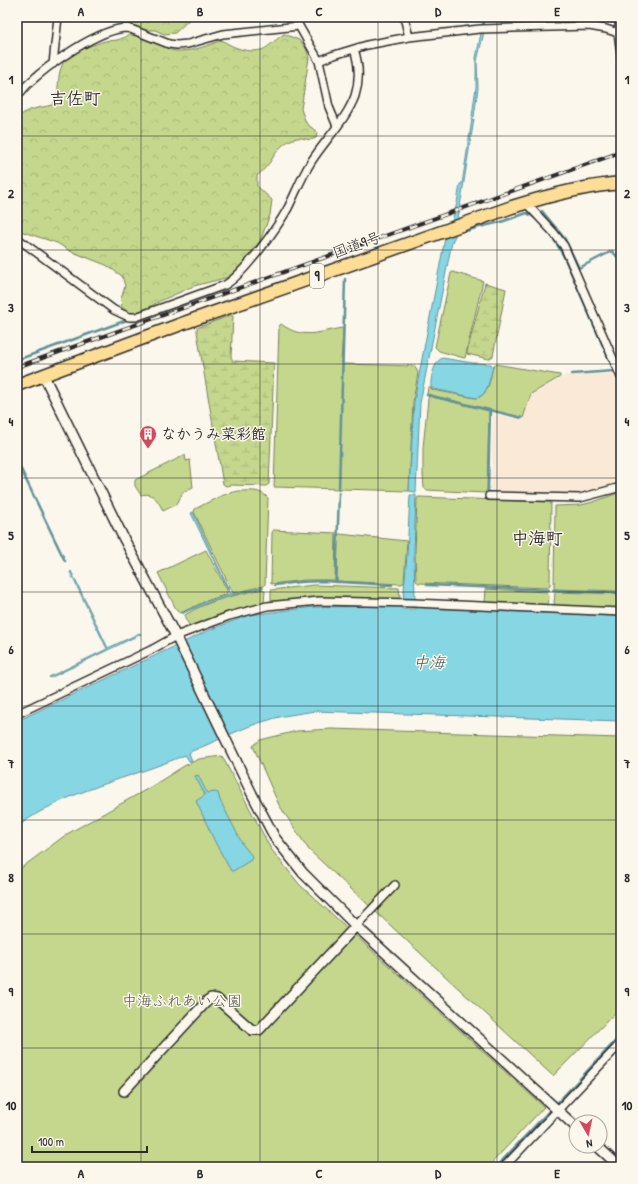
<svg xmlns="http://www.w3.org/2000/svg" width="638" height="1184" font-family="'Patrick Hand','Klee One',sans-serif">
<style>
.built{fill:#fae9d7}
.green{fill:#c4d78c;stroke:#78815c}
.forest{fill:url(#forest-crowns);stroke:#78815c}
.wetland{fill:url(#wetland-marsh);stroke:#78815c}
.water{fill:#87d6e4;stroke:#62929a}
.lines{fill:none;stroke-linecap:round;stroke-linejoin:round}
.stream{stroke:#62929a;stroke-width:2.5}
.minor-casing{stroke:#2b2b2b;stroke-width:10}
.tertiary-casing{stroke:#2b2b2b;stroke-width:12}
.trunk-casing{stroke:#2b2b2b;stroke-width:15}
.minor{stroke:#fbf7ec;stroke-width:7}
.tertiary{stroke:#fbf7ec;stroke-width:9}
.trunk{stroke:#fedd96;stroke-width:12}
.rail-casing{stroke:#2b2b2b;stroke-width:4}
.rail{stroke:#fbf7ec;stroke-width:2.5;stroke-dasharray:8;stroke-linecap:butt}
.grid{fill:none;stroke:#2b2b2b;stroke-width:1;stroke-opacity:0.55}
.labels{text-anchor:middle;stroke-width:3;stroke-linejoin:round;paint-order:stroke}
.shield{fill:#fbf7ec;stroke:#696865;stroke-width:1}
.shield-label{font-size:14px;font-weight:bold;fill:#2b2b2b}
.street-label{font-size:15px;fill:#2b2b2b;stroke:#fbf7ec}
.poi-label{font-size:15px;font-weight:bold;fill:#2b2b2b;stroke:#fbf7ec;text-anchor:start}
.park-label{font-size:15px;fill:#515643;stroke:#fbf7ec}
.water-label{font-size:16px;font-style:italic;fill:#425659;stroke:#fbf7ec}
.quarter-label{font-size:17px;font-weight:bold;fill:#2b2b2b;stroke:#fbf7ec}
.neatline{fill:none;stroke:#2b2b2b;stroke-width:1.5}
.grid-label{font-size:13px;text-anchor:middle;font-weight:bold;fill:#2b2b2b}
</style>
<defs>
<pattern id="forest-crowns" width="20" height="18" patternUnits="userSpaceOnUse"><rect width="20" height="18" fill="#c4d78c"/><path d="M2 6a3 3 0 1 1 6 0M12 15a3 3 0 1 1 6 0" fill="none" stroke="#a9b979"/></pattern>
<pattern id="wetland-marsh" width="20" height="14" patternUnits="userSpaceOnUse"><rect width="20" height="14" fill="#c4d78c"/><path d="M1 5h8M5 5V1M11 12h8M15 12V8" fill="none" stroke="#a9b979"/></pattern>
</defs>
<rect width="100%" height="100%" fill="#fbf7ec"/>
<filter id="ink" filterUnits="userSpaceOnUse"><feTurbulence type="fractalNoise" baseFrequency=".025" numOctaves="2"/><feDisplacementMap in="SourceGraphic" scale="8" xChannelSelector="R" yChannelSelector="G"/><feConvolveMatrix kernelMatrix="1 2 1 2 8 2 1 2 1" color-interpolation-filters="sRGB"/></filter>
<g filter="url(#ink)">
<!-- built -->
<path class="built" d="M616 374 621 385V482L579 495 491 493 493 414 523 420 531 395 566 375Z"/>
<!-- green -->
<path class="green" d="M453 272 483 281 465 358H464L439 351 435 347 451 273Z
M281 324C303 340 318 332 342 328L343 330 341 362 343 364 415 366 418 373 413 402 409 491 274 487 279 326Z
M495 364 560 375V377L531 394 523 418 427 394 428 388 430 387 433 390 475 398C489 397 490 378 493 367Z
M429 396 489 411 487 489 485 493 427 490 424 488 423 475V448L428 399Z
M185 455 186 461 190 460 193 487 183 492 177 504 163 511C158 500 153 492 141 495L135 486V480Z
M239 491C251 491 260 489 268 498L265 584 264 586 233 593 194 512 195 509C209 502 223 493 239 491Z
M621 492V591L554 589 555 506 581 505 593 502Z
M419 497 551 502 550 585 548 588 419 583 416 581 415 552 417 498Z
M273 530 336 533 335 580H306L271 584 272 533Z
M339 534 407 541 404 583 401 584 337 581 338 535Z
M206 550 227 590V594L206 601 180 613 177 611 158 573Z
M314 585 399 588 400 596 398 599 271 604V590Z
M263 589 265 591 264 603 262 605 191 627 185 619V615C208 600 237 595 263 589Z
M486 589 547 592C550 595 549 602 547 606L485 603Z
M555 592 621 594V609L556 606 554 603Z
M331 729 621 738V1007L553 1076 309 850 279 805 253 746 260 740 297 731Z
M222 756 271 849 300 885 544 1107 488 1167H17V871L67 834 149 788 184 766 199 759Z"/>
<!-- forest -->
<path class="forest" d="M115 17H192L175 33 164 34 155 30H142L125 23Z
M284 34 299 40 306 48 309 58 301 109 306 123 317 132 316 138C307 142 305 137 297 138 283 141 277 151 270 162 266 167 262 172 257 176V186L272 200 270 215 260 241 241 266 229 277 194 286 160 301 139 313H129L122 308 121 299 125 286 122 276 106 265 70 251 57 243 17 230V118C30 107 37 109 52 105 63 92 53 71 68 57 74 52 97 43 105 41 109 40 113 41 117 40 123 39 127 34 134 35 140 36 147 38 152 40 162 44 168 52 180 51 194 51 209 45 222 40 233 48 250 54 264 49 268 47 279 37 284 34Z"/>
<!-- wetland -->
<path class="wetland" d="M485 283 506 289 493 356 489 359 467 354V352Z
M231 315 233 316 231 357 233 361 274 363 269 484 266 486 231 485 226 486 223 484 197 332V328Z"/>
<!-- water -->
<path class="water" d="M484 32 477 61 478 88 474 117 472 116 476 87V58L481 33Z
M472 119H474L457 225 450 228 457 203 460 184H462Z
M456 234 452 242 420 403 416 492 409 491 414 401 445 238Z
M442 358 473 363 491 364 493 367C490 377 488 396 476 398L434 389 431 387C430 379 434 362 442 358Z
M410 495H416L414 552 415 601H403L407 555Z
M193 512 231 594 263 587V588C235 594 208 601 182 614L181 613 206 602 230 594 191 513Z
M71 571 108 648 140 633 141 634 50 678 49 677 107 649 70 572Z
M398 606 403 609H415L416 607 621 616V721L314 711C299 714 283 715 269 720 242 727 218 741 192 751L189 753 192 761 190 762 185 755C130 779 65 790 17 827V721L207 631 249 615 314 607Z
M198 775 207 793 215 792 218 793 220 800 243 845 252 856 251 860 233 871H231L216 844 196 801 205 795 195 776Z"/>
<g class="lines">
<!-- stream -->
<path class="stream" d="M483 24 484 17
M542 211 565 239 579 268 612 251 621 261
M466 231 479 227 501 222 527 213C543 220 558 244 565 259L614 371 572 374
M17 360 127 320
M427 395 522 418
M17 461 65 561
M339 489 345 279
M488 492 490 411
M336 582 339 493
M275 585 299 582 323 581 392 585
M427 585 549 590
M553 590 621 593
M558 1102 621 1035
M496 1167 550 1110"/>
<!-- minor casing -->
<g class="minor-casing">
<path id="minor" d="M296 17 299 26 319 61 329 107 337 126
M404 17 409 37
M620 17 618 33 621 54
M319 61 331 56 367 45 409 37 480 29 589 26 606 29 618 33
M53 64 58 17
M17 97C20 93 23 89 27 85 48 65 99 28 128 28L169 44 177 45 188 44 223 34 299 26
M526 203 554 233 564 246 621 377
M17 238 114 310 129 317H136L225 285C244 274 277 228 288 208 296 192 302 176 311 162 325 140 346 120 355 96 360 80 359 64 354 49
M489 496 580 498 621 487
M17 714 151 650 176 636 229 616 267 606 319 601 414 603 621 612
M356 926 395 885
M504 1167 621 1043"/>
</g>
<!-- tertiary casing -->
<g class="tertiary-casing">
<path id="tertiary" d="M44 376 124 539 178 640 252 794 275 838 303 873 356 926 576 1127
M124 1091 208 1000 211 998 217 999 252 1030H259L356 926
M597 1146 620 1167"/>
</g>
<!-- trunk casing -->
<g class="trunk-casing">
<path id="trunk" d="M17 385 184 323 512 207C547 196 584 186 621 183"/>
</g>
<!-- minor -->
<use href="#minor" class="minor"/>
<!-- tertiary -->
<use href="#tertiary" class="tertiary"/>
<!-- trunk -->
<use href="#trunk" class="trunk"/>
<!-- rail casing -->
<g class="rail-casing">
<path id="rail" d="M17 367 621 152"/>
</g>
<!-- rail -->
<use href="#rail" class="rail"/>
</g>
</g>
<!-- grid -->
<path class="grid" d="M141 17V1167M260 17V1167M378 17V1167M497 17V1167M17 136H621M17 250H621M17 364H621M17 478H621M17 592H621M17 706H621M17 820H621M17 934H621M17 1048H621"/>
<!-- icons -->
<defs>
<g id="building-pin" transform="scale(0.9)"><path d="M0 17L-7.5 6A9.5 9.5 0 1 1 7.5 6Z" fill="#d1495b" stroke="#fbf7ec"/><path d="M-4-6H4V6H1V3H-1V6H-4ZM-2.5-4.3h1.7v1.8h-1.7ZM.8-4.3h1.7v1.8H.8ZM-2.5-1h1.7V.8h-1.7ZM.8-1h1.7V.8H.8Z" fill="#fff"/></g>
</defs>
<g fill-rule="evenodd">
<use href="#building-pin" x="148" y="434"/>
</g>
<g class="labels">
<!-- shield labels -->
<rect class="shield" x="310" y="264" width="14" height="24" rx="3"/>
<g class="shield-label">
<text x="317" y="281">9</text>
</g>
<!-- street labels -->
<g class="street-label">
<text transform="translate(357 245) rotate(-20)" y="5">国道9号</text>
</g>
<!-- poi labels -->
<g class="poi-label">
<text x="161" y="439">なかうみ菜彩館</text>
</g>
<!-- park labels -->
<g class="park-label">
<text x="182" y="1006">中海ふれあい公園</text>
</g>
<!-- water labels -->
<g class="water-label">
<text x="429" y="668">中海</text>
</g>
<!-- quarter labels -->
<g class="quarter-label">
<text x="75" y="104">吉佐町</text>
<text x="537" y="544">中海町</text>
</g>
</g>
<!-- margin -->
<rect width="638" height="1184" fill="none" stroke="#fbf7ec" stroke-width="44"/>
<!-- north arrow -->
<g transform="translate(588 1134) rotate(171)"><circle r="19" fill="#fbf7ec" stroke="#a8a59f"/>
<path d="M0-3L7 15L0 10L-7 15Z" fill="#d1495b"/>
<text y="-6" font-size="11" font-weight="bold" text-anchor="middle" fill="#2b2b2b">N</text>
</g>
<!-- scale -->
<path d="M32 1146v6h115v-6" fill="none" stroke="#2b2b2b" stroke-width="2"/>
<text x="38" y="1146" font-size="12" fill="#2b2b2b" stroke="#fbf7ec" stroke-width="3" paint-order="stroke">100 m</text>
<rect x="22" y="22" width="594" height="1140" class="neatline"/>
<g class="grid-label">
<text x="81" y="16">A</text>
<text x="200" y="16">B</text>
<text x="319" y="16">C</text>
<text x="438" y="16">D</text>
<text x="557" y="16">E</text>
<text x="11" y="84">1</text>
<text x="627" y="84">1</text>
<text x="11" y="198">2</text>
<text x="627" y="198">2</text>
<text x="11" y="312">3</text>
<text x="627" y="312">3</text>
<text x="11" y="426">4</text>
<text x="627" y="426">4</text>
<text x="11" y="540">5</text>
<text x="627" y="540">5</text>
<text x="11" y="654">6</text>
<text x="627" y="654">6</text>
<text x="11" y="768">7</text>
<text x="627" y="768">7</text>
<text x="11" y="882">8</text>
<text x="627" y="882">8</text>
<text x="11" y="996">9</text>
<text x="627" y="996">9</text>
<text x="11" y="1110">10</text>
<text x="627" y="1110">10</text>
<text x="81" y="1178">A</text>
<text x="200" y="1178">B</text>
<text x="319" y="1178">C</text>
<text x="438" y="1178">D</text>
<text x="557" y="1178">E</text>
</g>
</svg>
